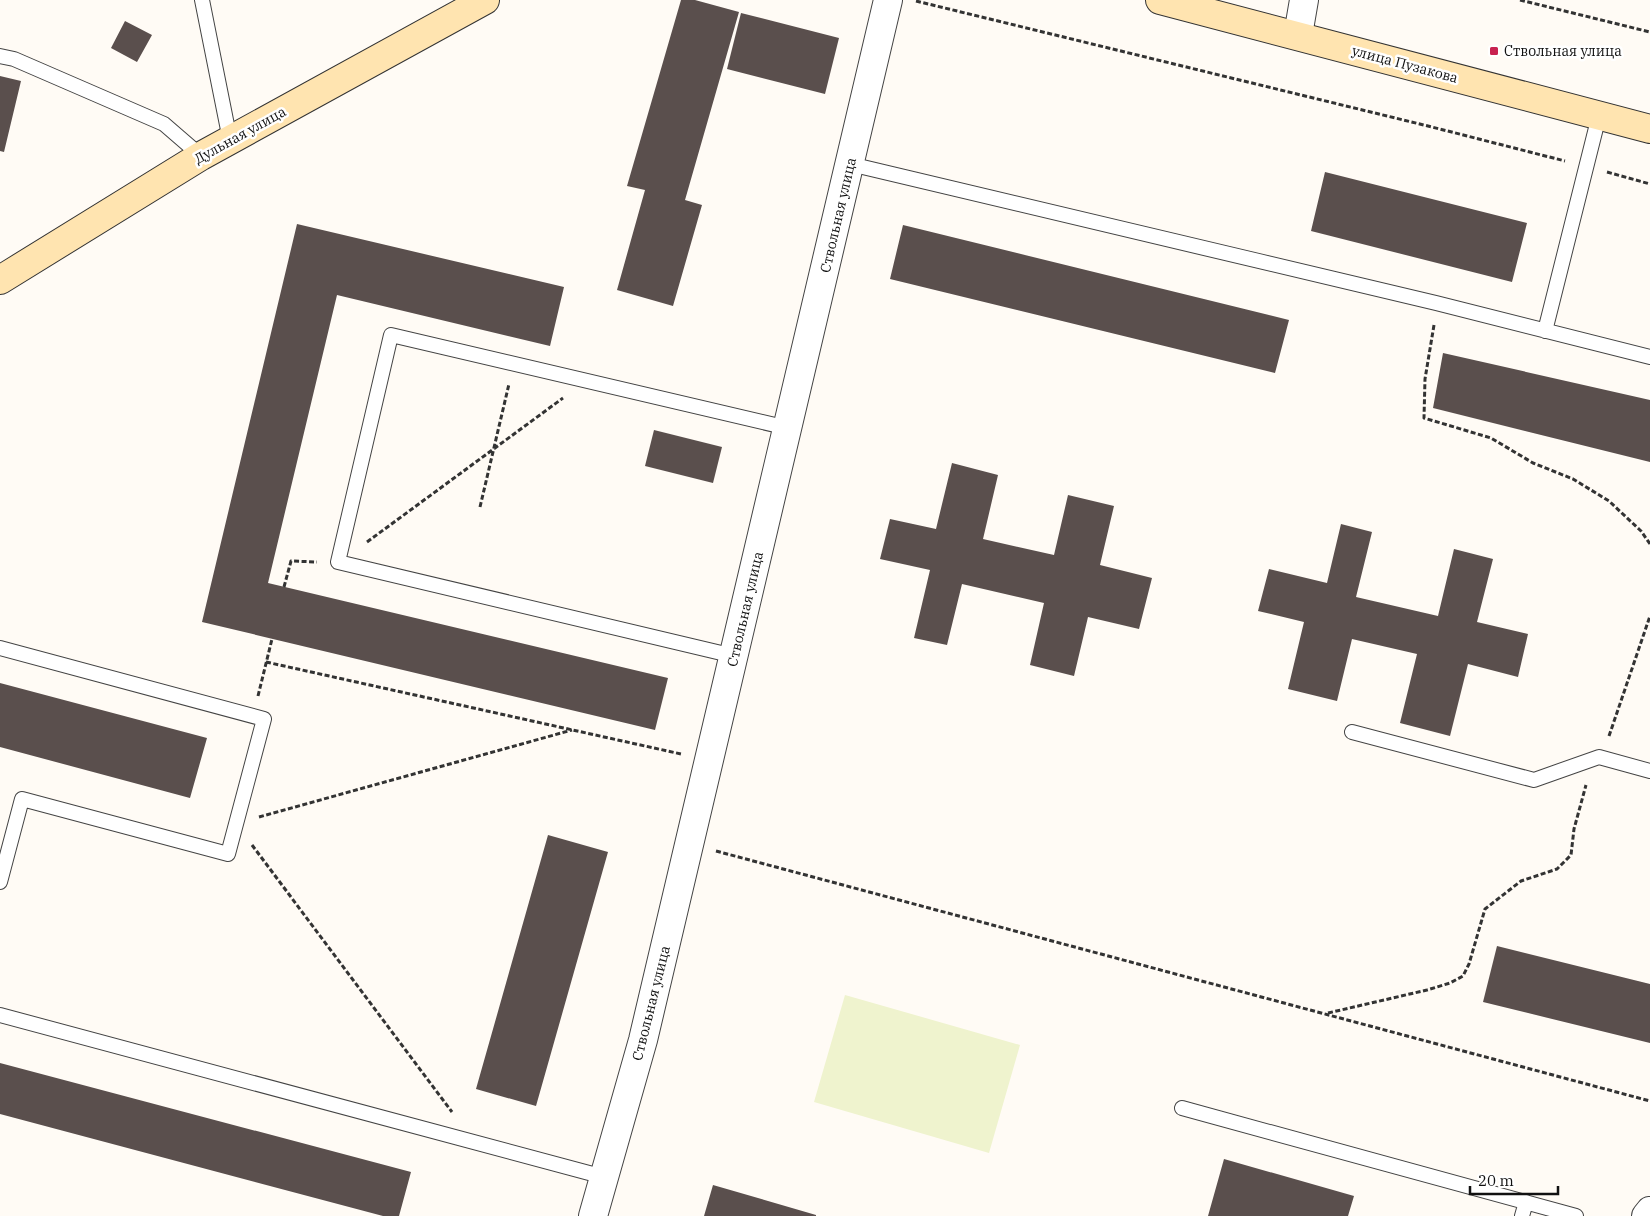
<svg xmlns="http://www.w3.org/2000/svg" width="1650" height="1216" font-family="'IBM Plex Serif',serif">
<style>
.pitch{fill:#eff3ce}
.building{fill:#5a4f4d}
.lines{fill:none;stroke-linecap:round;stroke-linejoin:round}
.lane-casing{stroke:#444;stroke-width:16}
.street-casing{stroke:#444;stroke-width:30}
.secondary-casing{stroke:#333;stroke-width:30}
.path{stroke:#333;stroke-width:3;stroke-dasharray:5 2.5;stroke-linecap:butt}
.lane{stroke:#fff;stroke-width:14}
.street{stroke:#fff;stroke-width:28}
.secondary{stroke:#ffe4b0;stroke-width:28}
.poi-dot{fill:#c82250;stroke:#fff;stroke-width:2}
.labels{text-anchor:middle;stroke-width:5;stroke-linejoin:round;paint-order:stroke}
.poi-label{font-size:14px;fill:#111;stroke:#fff;text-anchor:start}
.street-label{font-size:14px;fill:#111;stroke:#fff}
</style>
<rect width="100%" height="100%" fill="#fffbf5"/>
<!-- pitch -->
<path class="pitch" d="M845 995 1020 1045 989 1153 814 1102Z"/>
<!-- building -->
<path class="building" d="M681 0H695L739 12 685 200 702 205 673 306 617 290 645 190 627 186Z
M741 13 839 38 825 94 727 69Z
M125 21 152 35 137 62 111 48Z
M0 76 21 81 4 152 0 151Z
M1325 172 1527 223 1512 282 1311 231Z
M297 224 564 287 550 346 337 295 268 583 668 678 655 730 202 622Z
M903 225 1289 320 1275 373 890 279Z
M1443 353 1650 400V462L1433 408Z
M654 430 722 447 713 483 645 466Z
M952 463 998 475 983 539 1054 555 1068 495 1114 506 1100 565 1152 578 1139 629 1088 617 1074 676 1030 665 1044 603 962 584 947 645 914 638 930 570 880 559 890 519 936 529Z
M1341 524 1372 532 1356 597 1438 616 1454 549 1493 559 1477 622 1528 634 1518 677 1468 664 1450 736 1400 723 1417 654 1352 639 1337 701 1288 689 1304 622 1258 611 1269 569 1327 583Z
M0 683 207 738 190 798 0 747Z
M548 835 608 852 536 1106 476 1089Z
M1497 946 1650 984V1043L1483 1002Z
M0 1063 411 1172 399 1216H383L0 1114Z
M1224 1159 1354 1196 1348 1216H1208Z
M713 1185 816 1215V1216H704Z"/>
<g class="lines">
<!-- lane casing -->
<g class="lane-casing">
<path id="lane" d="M202 0 230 140
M0 56 14 59 164 124 201 156
M850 164 1436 303 1650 357
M1545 331 1599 116
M0 648 264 719 228 854 22 799 0 882
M734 656 338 562 391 335 788 428
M1352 732 1534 780 1599 757 1650 771
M0 1015 604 1177
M1182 1108 1576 1216
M1522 1216 1526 1202"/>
</g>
<!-- street casing -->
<g class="street-casing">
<path id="street" d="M1298 35 1304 0
M593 1216 643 1040 888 0
M1646 1216 1650 1211"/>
</g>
<!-- secondary casing -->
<g class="secondary-casing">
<path id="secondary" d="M1160 0 1650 129
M0 280 201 156 485 0"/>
</g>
<!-- path -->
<path class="path" d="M1520 0 1650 32
M916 1 1428 126 1565 161
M1607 172 1650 184
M1434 325 1425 379 1424 418 1491 438 1533 463 1573 479 1609 501 1641 531 1650 544
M480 507 509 384
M367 542 563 398
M284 587 291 561 317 562
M266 662 681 754
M258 696 272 639
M1609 736 1650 616
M259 817 572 730
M252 845 452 1112
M716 851 1650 1101
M1328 1013 1427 990 1450 983 1463 976 1469 964 1485 909 1521 881 1557 869 1571 855 1574 829 1586 785"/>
<!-- lane -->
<use href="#lane" class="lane"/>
<!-- street -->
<use href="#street" class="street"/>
<!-- secondary -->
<use href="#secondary" class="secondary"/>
</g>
<!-- markers -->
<rect class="poi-dot" x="1489" y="46" width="10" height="10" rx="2.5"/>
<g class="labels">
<!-- poi labels -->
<g class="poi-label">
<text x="1504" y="56">Ствольная улица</text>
</g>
<!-- street labels -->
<g class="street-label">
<text transform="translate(1405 64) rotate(15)" y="5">улица Пузакова</text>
<text transform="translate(240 135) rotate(-29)" y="5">Дульная улица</text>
<text transform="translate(838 215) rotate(-77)" y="5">Ствольная улица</text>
<text transform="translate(745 609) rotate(-77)" y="5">Ствольная улица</text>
<text transform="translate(651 1003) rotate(-76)" y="5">Ствольная улица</text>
</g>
</g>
<!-- scale -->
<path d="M1470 1186v8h88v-8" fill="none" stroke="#111111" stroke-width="2.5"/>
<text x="1478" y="1186" font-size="15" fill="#111111" stroke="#ffffff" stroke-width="4" paint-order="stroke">20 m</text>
</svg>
